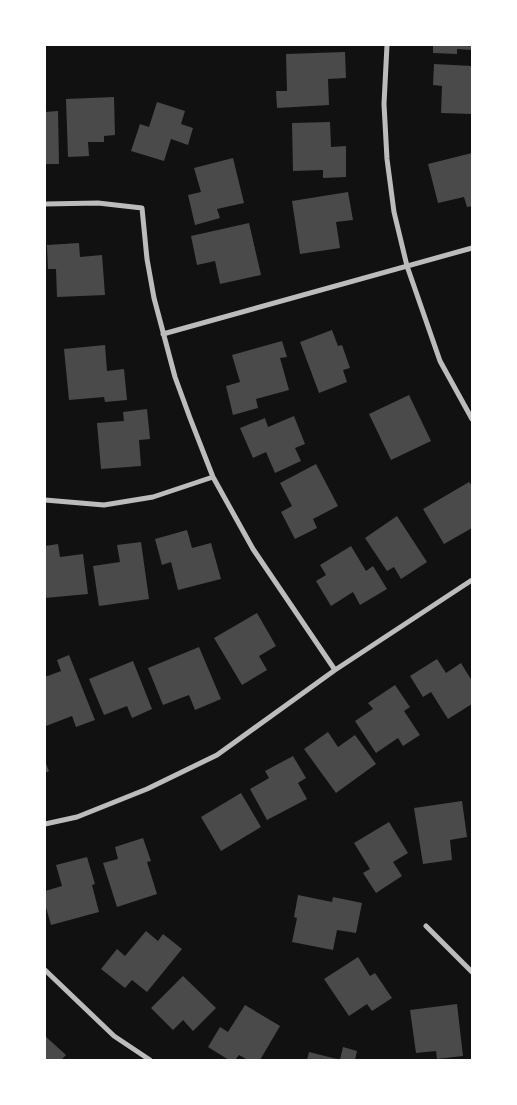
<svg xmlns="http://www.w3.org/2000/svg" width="517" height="1105" font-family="Cabin,sans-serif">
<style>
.building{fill:#4a4a4a}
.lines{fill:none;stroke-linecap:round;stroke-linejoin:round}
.minor{stroke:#bcbcbc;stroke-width:5}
</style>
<rect width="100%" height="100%" fill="#111"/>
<!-- building -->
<path class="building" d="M433 45H472V50L457 49V54L433 53Z
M345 52 346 78 328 79 329 105 277 108 276 91H287L286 54Z
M434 64 472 66V114L441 113 442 86 433 85Z
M114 97 115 135 104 136V142H88L89 156 68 157 66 99Z
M157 102 185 111 181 124 193 128 188 145 171 139 164 161 131 151 140 124 149 127Z
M58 111 59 164H45V112Z
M330 122 331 147 346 146V177L323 178V170L293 171 292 123Z
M472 153V206L467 207 464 197 438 203 428 164Z
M233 158 244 203 217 209 220 218 195 225 188 195 201 192 194 168Z
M348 192 353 220 336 222 340 248 300 254 292 201Z
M249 223 261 275 220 284 215 261 197 265 191 236Z
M79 243 80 257 102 255 105 295 57 297 56 269H48L47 245Z
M332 330 338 346 342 345 350 368 343 370 347 382 319 393 300 342Z
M282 341 287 357 280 358 289 390 256 399 258 408 233 415 226 386 240 382 232 355Z
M105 345 107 371 124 369 127 400 105 402 104 397 69 400 64 349Z
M409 395 431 441 391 460 369 414Z
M147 409 150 439 139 440 141 466 101 469 97 423 124 421 123 412Z
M294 416 305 444 295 448 301 461 275 473 266 452 253 458 240 428 265 418 268 427Z
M316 464 338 506 313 519 317 528 295 539 281 512 292 506 280 483Z
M469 482 472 486V528L444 544 423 509Z
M397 516 427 562 401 579 394 567 387 571 365 538Z
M187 530 192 548 211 543 221 579 178 590 171 562 162 565 155 539Z
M141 542 149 599 99 606 93 566 120 562 117 545Z
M58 544 60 557 83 554 88 594 45 598V546Z
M351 546 366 571 373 566 387 589 360 605 353 592 331 606 316 581 326 575 320 565Z
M257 613 276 646 259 656 267 670 242 685 214 638Z
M199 647 221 699 195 710 189 695 163 705 148 668Z
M69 655 95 720 76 727 72 716 46 726 45 677 61 671 57 660Z
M437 659 446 673 461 663 472 681V704L448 719 431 692 423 697 410 676Z
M133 661 152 709 132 718 127 706 104 715 89 679Z
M395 685 410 707 404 711 420 735 403 746 398 738 376 753 355 721 373 709 368 703Z
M328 732 338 747 355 735 376 764 336 793 304 749Z
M293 756 306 778 298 783 307 799 267 820 250 789 269 778 265 771Z
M45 761 49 771 45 773Z
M241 793 261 827 221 851 201 817Z
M462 801 467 837 450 840 452 860 423 864 414 808Z
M389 822 408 853 393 862 402 876 376 893 363 873 370 869 354 843Z
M143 838 151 861 147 862 157 894 117 907 103 863 118 859 115 847Z
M87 857 95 884 92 885 99 912 51 925 45 904V891L62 886 56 865Z
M298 895 332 902 333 897 362 903 356 933 337 930 333 950 292 942 297 918 294 917Z
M146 931 158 941 163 934 182 949 147 992 132 980 125 988 101 969 117 949 125 956Z
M358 957 370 976 375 973 392 998 372 1011 367 1004 349 1016 324 979Z
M183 976 216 1008 193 1031 183 1020 173 1030 151 1008Z
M457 1004 463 1056 437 1059 436 1051 416 1053 410 1010Z
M245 1005 280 1026 260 1060H248L239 1055 235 1060H229L208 1047 220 1027 228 1032Z
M45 1036 66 1055 61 1060H45Z
M343 1047 357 1051 355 1060H340Z
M309 1052 337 1059V1060H307Z"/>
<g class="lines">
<!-- minor -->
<path class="minor" d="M387 45 384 104 387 159 394 212 407 266 440 361 472 419
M45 204 98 203 142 208 147 259 154 298 175 377 190 418 213 477 253 549 335 670
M163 334 472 248
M45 500 104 505 153 497 213 477
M45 824 77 817 147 789 217 755 335 670 472 580
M426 926 472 972
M45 970 114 1036 150 1060"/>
</g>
<!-- border -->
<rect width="517" height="1105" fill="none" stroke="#ffffff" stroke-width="92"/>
</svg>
